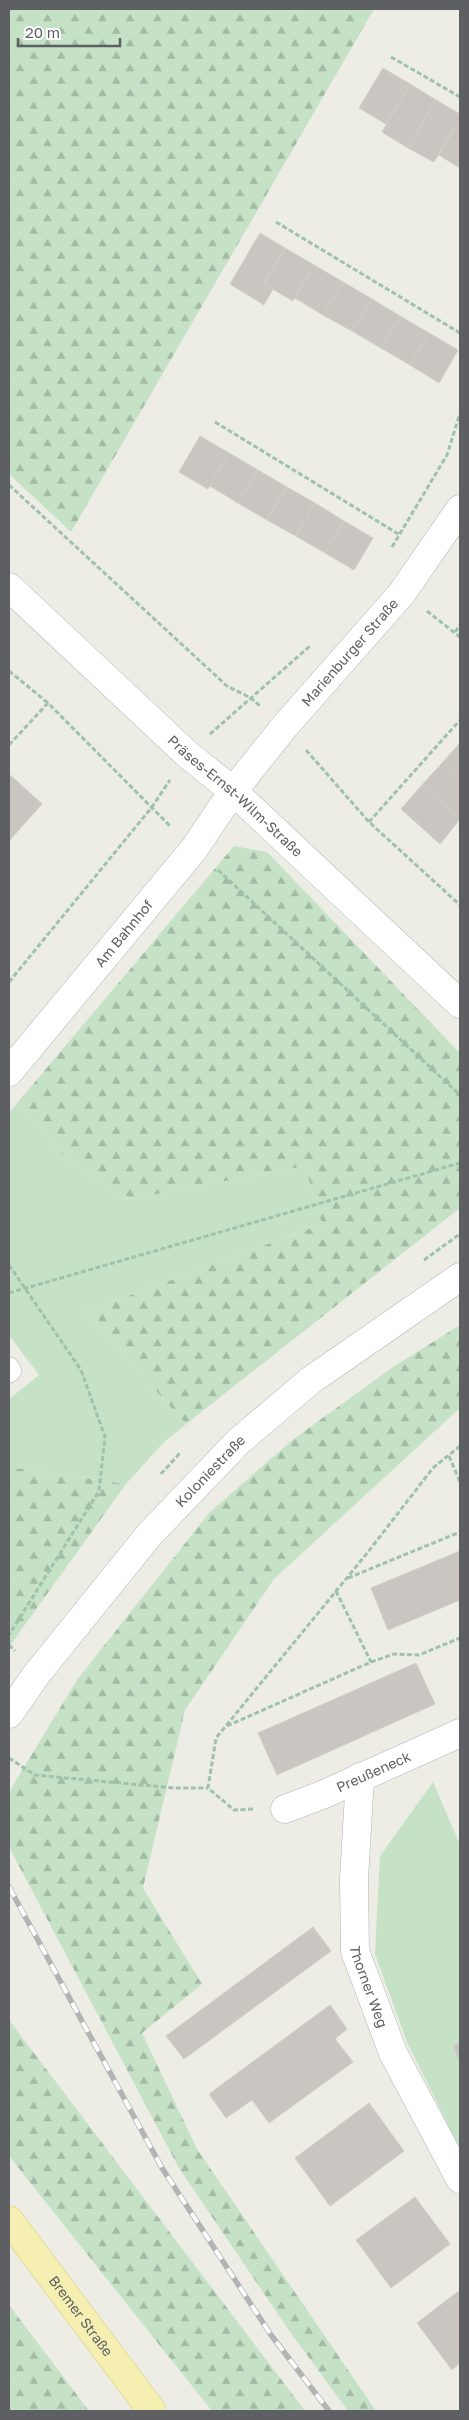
<svg xmlns="http://www.w3.org/2000/svg" width="469" height="2420" font-family="'Golos Text',sans-serif">
<style>
.green{fill:#c5e2c7}
.forest{fill:url(#forest-firs)}
.building{fill:#c9c6c2;stroke:#d1cec4}
.lines{fill:none;stroke-linecap:round;stroke-linejoin:round}
.lane-casing{stroke:#b2b4b8;stroke-width:21}
.street-casing{stroke:#b2b4b8;stroke-width:29}
.primary-casing{stroke:#e0c96b;stroke-width:29}
.path{stroke:#9ec2ab;stroke-width:3;stroke-dasharray:5 2.5;stroke-linecap:butt}
.lane{stroke:#fff;stroke-width:20}
.street{stroke:#fff;stroke-width:28}
.primary{stroke:#f5f0b2;stroke-width:28}
.rail-casing{stroke:#b3b3b4;stroke-width:5.5}
.rail{stroke:#fff;stroke-width:4;stroke-dasharray:11;stroke-linecap:butt}
.labels{text-anchor:middle;stroke-width:4.5;stroke-linejoin:round;paint-order:stroke}
.street-label{font-size:14px;fill:#5d5f63;stroke:#fff}
</style>
<defs>
<pattern id="forest-firs" width="22" height="20" patternUnits="userSpaceOnUse" patternTransform="scale(1.25)"><rect width="22" height="20" fill="#c5e2c7"/><path d="M5 1l3.5 6h-7zM16 11l3.5 6h-7z" fill="#a3baa5"/></pattern>
</defs>
<rect width="100%" height="100%" fill="#edece5"/>
<!-- green -->
<path class="green" d="M18 1102 64 1156 124 1200 305 1166 322 1224 85 1312 186 1424 163 1443 126 1484 9 1467V1399L39 1375 9 1335V1113Z
M433 1782 460 1845V2149L407 2042 375 1954 380 1856Z"/>
<!-- forest -->
<path class="forest" d="M9 9H374L71 532 9 474Z
M234 846 267 852 460 1053V1208L186 1424 85 1312 322 1224 305 1166 124 1200 64 1156 18 1102Z
M460 1325V1408L274 1579 185 1710 143 1888 202 1984 142 2033 197 2149 376 2411H348L288 2329 179 2168 9 1847V1792L77 1680 209 1513 291 1441 393 1367Z
M9 1467 126 1484 9 1647Z
M9 2020 305 2411H212L9 2156Z
M9 2305 89 2411H9Z"/>
<!-- building -->
<path class="building" d="M383 68 410 84 386 124 359 108Z
M410 84 436 100 408 148 382 132Z
M436 100 460 114V119L434 162 408 148Z
M460 119V168L439 155Z
M260 233 285 248 264 284 273 289 264 305 230 284Z
M285 248 314 265 293 301 264 284Z
M314 265 343 282 323 315 295 298Z
M343 282 372 299 352 331 323 315Z
M372 299 400 316 381 348 352 331Z
M400 316 429 333 410 365 381 348Z
M429 333 458 350 439 383 410 365Z
M200 436 229 453 208 489 179 472Z
M229 453 258 470 238 503 210 486Z
M258 470 287 487 267 520 238 503Z
M287 487 315 503 296 536 267 520Z
M315 503 344 521 325 553 296 536Z
M344 521 373 538 354 570 325 553Z
M460 743V778L443 762Z
M443 762 460 778V819L422 785Z
M9 774 42 804 9 841Z
M422 785 460 819 440 844 401 809Z
M460 1551V1600L388 1630 371 1588Z
M416 1663 435 1704 277 1775 258 1733Z
M313 1927 331 1951 184 2059 166 2036Z
M330 2005 347 2029 335 2039 353 2062 269 2123 252 2100 226 2118 209 2094Z
M460 2043V2062L453 2046Z
M369 2103 404 2151 330 2206 295 2158Z
M415 2197 450 2244 391 2288 356 2240Z
M460 2290V2363L452 2370 417 2323Z"/>
<g class="lines">
<!-- lane casing -->
<g class="lane-casing">
<path id="lane" d="M9 1367 11 1371 9 1373"/>
</g>
<!-- street casing -->
<g class="street-casing">
<g id="street">
<path id="s1" d="M9 587 187 754 233 791 460 1004"/>
<path id="s2" d="M9 1072 194 849 233 791 285 726 402 593 460 509"/>
<path id="s3" d="M9 1714 36 1675 149 1535 239 1441 311 1380 460 1277"/>
<path id="s4" d="M360 1777 354 1879 355 1951 393 2053 460 2179"/>
<path id="s5" d="M285 1809 322 1795 460 1733"/>
</g>
</g>
<!-- primary casing -->
<g class="primary-casing">
<g id="primary">
<path id="s6" d="M9 2220 152 2411"/>
</g>
</g>
<!-- path -->
<path class="path" d="M391 57 460 97
M276 222 460 333
M215 422 400 535
M9 485 227 686 251 698 260 706
M392 547 447 455 460 413
M427 611 460 637
M455 632 460 625
M9 671 48 703
M210 734 310 646
M9 745 48 703 171 827
M306 750 369 822 460 905
M369 822 460 720
M218 870 460 1095
M9 982 152 807 170 780
M424 1260 460 1234
M9 1265 81 1370 105 1437 99 1491 9 1635
M9 1293 460 1163
M449 1456 460 1482
M161 1474 180 1453
M348 1578 460 1532
M336 1591 371 1662
M9 1645 15 1651
M227 1726 371 1662 394 1654 419 1655 460 1638
M9 1758 35 1775 174 1788H208
M253 1809 234 1810 208 1788 216 1738 368 1552 433 1468 460 1446"/>
<!-- lane -->
<use href="#lane" class="lane"/>
<!-- street -->
<use href="#street" class="street"/>
<!-- primary -->
<use href="#primary" class="primary"/>
<!-- rail casing -->
<g class="rail-casing">
<path id="rail" d="M9 1887 162 2168 271 2335 329 2411"/>
</g>
<!-- rail -->
<use href="#rail" class="rail"/>
</g>
<g class="labels">
<!-- street labels -->
<g class="street-label">
<text dy="5" stroke="none"><textPath href="#s2" startOffset="541">Marienburger Straße</textPath></text>
<text dy="5" stroke="none"><textPath href="#s1" startOffset="308">Präses-Ernst-Wilm-Straße</textPath></text>
<text dy="5" stroke="none"><textPath href="#s2" startOffset="180">Am Bahnhof</textPath></text>
<text dy="5" stroke="none"><textPath href="#s3" startOffset="316">Koloniestraße</textPath></text>
<text dy="5" stroke="none"><textPath href="#s5" startOffset="96">Preußeneck</textPath></text>
<text dy="5" stroke="none"><textPath href="#s4" startOffset="212">Thorner Weg</textPath></text>
<text dy="5" stroke="none"><textPath href="#s6" startOffset="120">Bremer Straße</textPath></text>
</g>
</g>
<!-- border -->
<rect width="469" height="2420" fill="none" stroke="#5d5f63" stroke-width="20"/>
<!-- scale -->
<path d="M18 38v8h102v-8" fill="none" stroke="#5d5f63" stroke-width="2.5"/>
<text x="25" y="38" font-size="15" fill="#5d5f63" stroke="#ffffff" stroke-width="4" paint-order="stroke">20 m</text>
</svg>
